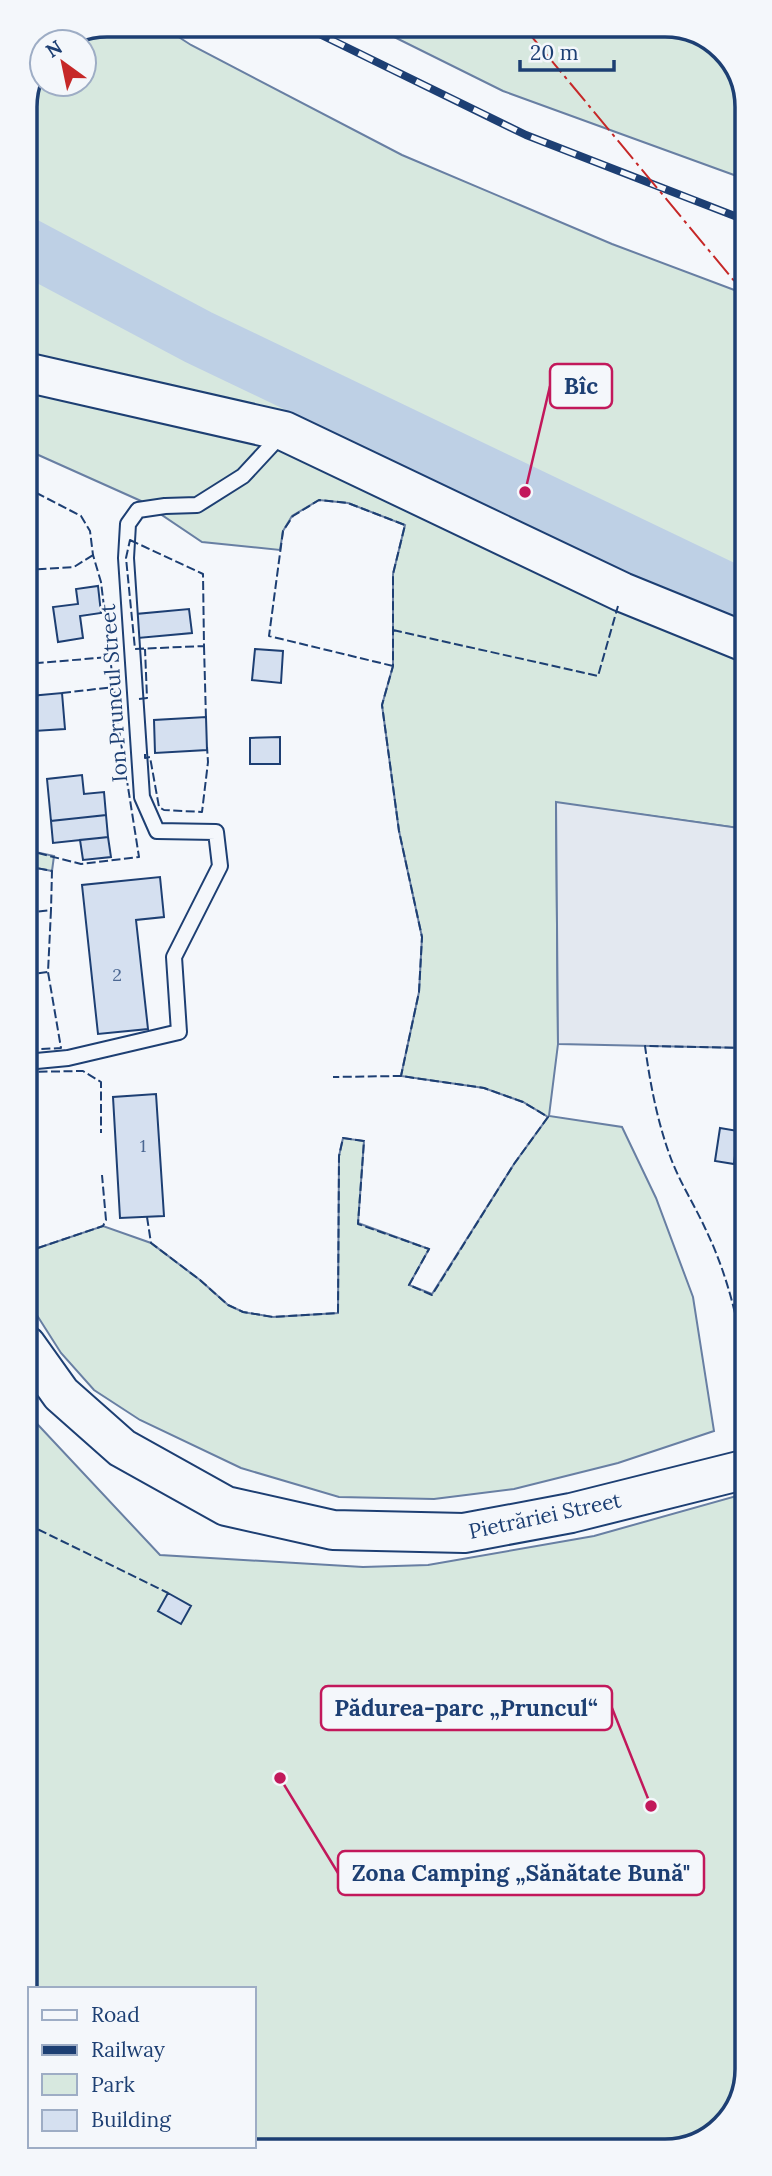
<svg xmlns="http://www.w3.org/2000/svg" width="772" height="2176" font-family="Lora,serif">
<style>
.green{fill:#d7e8df;stroke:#687fa3;stroke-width:2}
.parking{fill:#e3e8f0;stroke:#687fa3;stroke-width:2}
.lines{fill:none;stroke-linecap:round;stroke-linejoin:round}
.river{stroke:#bed0e5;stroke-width:56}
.building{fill:#d5e0f0;stroke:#1d3f73;stroke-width:2}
.lane-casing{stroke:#1d3f73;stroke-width:18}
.secondary-casing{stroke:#1d3f73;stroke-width:42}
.highway-casing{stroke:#1d3f73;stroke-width:42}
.lane{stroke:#f4f7fb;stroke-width:14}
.secondary{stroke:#f4f7fb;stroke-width:38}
.highway{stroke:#f4f7fb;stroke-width:38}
.rail-casing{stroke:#1d3f73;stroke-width:8}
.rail{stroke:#f4f7fb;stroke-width:5;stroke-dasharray:16;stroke-linecap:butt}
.fence{stroke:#1d3f73;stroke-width:2;stroke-dasharray:9 3.5;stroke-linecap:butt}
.power{stroke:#c62828;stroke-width:2;stroke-dasharray:24 5 3.5 5;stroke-linecap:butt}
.labels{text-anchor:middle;stroke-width:5;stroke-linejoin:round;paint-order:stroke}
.number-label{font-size:18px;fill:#4b6792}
.street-label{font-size:21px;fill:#1d3f73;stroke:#f4f7fb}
.rim{fill:none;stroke:#1d3f73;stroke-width:3.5}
.leader{fill:none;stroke:#c2185b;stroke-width:2.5}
.callout-dot{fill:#c2185b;stroke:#f4f7fb;stroke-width:2.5}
.callout{fill:#f4f7fb;stroke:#c2185b;stroke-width:2.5}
.callout-label{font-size:23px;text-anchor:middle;font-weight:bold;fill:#1d3f73}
</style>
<rect width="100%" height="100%" fill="#f4f7fb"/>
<!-- green -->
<path class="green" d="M107 25H160L191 45 402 155 612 244 745 294 746 829 556 803 558 1044 549 1116 622 1127 656 1198 693 1297 714 1431 618 1463 514 1489 434 1499 339 1497 241 1468 140 1420 94 1390 61 1353 26 1298V1252L103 1226 151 1243 200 1280 228 1305 243 1312 273 1317 338 1313 339 1156 343 1138 364 1141 358 1223 429 1249 409 1285 432 1294 514 1164 548 1117 523 1102 484 1088 401 1076 419 992 422 937 399 831 382 705 393 666V574L405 525 348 503 319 500 292 516 283 531 280 550 202 542 141 501 25 449V102L42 63V84H84V42H64Z
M370 25H671L716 42 745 85V179L503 91Z
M26 850 54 856 52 871 26 866Z
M26 1412 160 1555 363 1567 428 1565 594 1536 747 1493V2070L731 2119 687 2149 101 2151 88 2146H254V1989H30V2095L27 2091Z"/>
<!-- parking -->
<path class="parking" d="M556 802 746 829V1048L558 1044Z"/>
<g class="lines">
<!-- river -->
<path class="river" d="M25 245 198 337 745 599"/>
</g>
<!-- building -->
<path class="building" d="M98 586 101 613 80 616 83 638 58 642 53 607 78 604 76 589Z
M189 609 192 633 138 638 136 614Z
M255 649 283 651 281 683 252 680Z
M62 693 65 729 34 731 30 696Z
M206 717 207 750 155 753 154 720Z
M280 737V764H250V738Z
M82 775 84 794 104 792 106 815 51 821 47 779Z
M106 815 108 837 53 843 51 821Z
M108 837 111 857 83 860 80 840Z
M160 877 164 917 136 920 148 1029 98 1034 82 885Z
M156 1094 164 1216 120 1218 113 1097Z
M720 1128 738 1131 734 1164 715 1161Z
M168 1593 191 1606 181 1624 158 1611Z"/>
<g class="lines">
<!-- lane casing -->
<g class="lane-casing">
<path id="lane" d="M26 1062 68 1058 179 1032 174 957 220 866 216 832 157 831 142 797 126 558 128 524 138 510 165 506 197 505 243 476 281 435"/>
</g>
<!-- secondary casing -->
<g class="secondary-casing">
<path id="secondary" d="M26 1345 61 1394 122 1448 226 1506 333 1530 464 1533 571 1513 747 1469"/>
</g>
<!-- highway casing -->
<g class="highway-casing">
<path id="highway" d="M25 372 284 431 622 592 745 642"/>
</g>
<!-- lane -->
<use href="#lane" class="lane"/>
<!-- secondary -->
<use href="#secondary" class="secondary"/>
<!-- highway -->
<use href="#highway" class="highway"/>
<!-- rail casing -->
<g class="rail-casing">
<path id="rail" d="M301 25 526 135 745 220"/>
</g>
<!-- rail -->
<use href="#rail" class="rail"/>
<!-- fence -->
<path class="fence" d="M25 487 81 516 90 531 93 555 101 582 110 657 25 664
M130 540 203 574 204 646 135 649 126 558Z
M25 570 74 567 93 555
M393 630 598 676 618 606
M204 646 206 719
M393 666 269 636 283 531 293 516 319 500 348 503 405 525 393 574V666L382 705 399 831 422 937 419 992 401 1076
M62 693 114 687
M139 699 147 698 145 649
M145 754V758L150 757 159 807 164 810 202 812 208 762 207 747
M26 850 81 864 139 857 119 730 110 657
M26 866 52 871 51 910
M26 913 51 910 48 972 61 1048 26 1050
M26 975 48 972
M746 1048 645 1046C650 1083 657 1120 670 1156 679 1181 694 1204 705 1228 727 1273 739 1322 746 1372
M26 1072 83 1071 101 1082V1133
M147 1217 151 1243 200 1280 228 1305 243 1312 273 1317 338 1313 339 1156 343 1138 364 1141 358 1224 429 1249 409 1285 432 1295 514 1164 548 1117 523 1102 484 1088 401 1076 333 1077
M26 1252 103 1226 106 1220 102 1175
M27 1524 168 1593"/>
<!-- power -->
<path class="power" d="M522 25 745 294"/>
</g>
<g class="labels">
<!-- number labels -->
<g class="number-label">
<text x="117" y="981">2</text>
<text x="143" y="1152">1</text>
</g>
<!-- street labels -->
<g class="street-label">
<text transform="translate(114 693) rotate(-94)" y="7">Ion Pruncul Street</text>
<text transform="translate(545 1516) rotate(-12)" y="7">Pietrăriei Street</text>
</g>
</g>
<!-- crop -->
<path d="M0 0H772V2176H0ZM107 37H665A70 70 0 0 1 735 107V2069A70 70 0 0 1 665 2139H107A70 70 0 0 1 37 2069V107A70 70 0 0 1 107 37Z" fill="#f4f7fb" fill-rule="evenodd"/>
<path class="rim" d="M107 37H665A70 70 0 0 1 735 107V2069A70 70 0 0 1 665 2139H107A70 70 0 0 1 37 2069V107A70 70 0 0 1 107 37Z"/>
<!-- callouts -->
<path class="leader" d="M525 492L550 386M651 1806L612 1708M280 1778L338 1873"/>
<g class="callout-dot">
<circle cx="525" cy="492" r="7"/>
<circle cx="651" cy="1806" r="7"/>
<circle cx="280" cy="1778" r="7"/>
</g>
<g class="callout">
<rect x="550" y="364" width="62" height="44" rx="7"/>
<rect x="321" y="1686" width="291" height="44" rx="7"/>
<rect x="338" y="1851" width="366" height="44" rx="7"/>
</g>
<g class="callout-label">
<text x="581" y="394">Bîc</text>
<text x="466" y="1716">Pădurea-parc „Pruncul“</text>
<text x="521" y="1881">Zona Camping „Sănătate Bună"</text>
</g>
<!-- legend -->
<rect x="28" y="1987" width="228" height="161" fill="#f4f7fb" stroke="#9eadc5" stroke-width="2"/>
<rect x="42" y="2010" width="35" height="10" fill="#f4f7fb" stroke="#9eadc5" stroke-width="2"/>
<text x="91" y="2022" font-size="21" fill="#1d3f73">Road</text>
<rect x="42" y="2045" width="35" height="10" fill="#1d3f73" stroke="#9eadc5" stroke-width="2"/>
<text x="91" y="2057" font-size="21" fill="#1d3f73">Railway</text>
<rect x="42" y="2074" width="35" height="21" fill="#d7e8df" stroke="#9eadc5" stroke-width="2"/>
<text x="91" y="2092" font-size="21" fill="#1d3f73">Park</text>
<rect x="42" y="2110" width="35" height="21" fill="#d5e0f0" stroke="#9eadc5" stroke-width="2"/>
<text x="91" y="2127" font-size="21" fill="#1d3f73">Building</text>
<!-- north arrow -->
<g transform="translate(63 63) rotate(327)"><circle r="33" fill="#f4f7fb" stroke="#9eadc5" stroke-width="2"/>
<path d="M0-5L12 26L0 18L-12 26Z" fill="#c62828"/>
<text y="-10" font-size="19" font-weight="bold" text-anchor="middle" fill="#1d3f73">N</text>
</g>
<!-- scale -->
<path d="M520 60v10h94v-10" fill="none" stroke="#1d3f73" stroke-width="3.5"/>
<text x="530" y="60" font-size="21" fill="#1d3f73" stroke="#f4f7fb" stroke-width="5" paint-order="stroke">20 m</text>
</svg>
